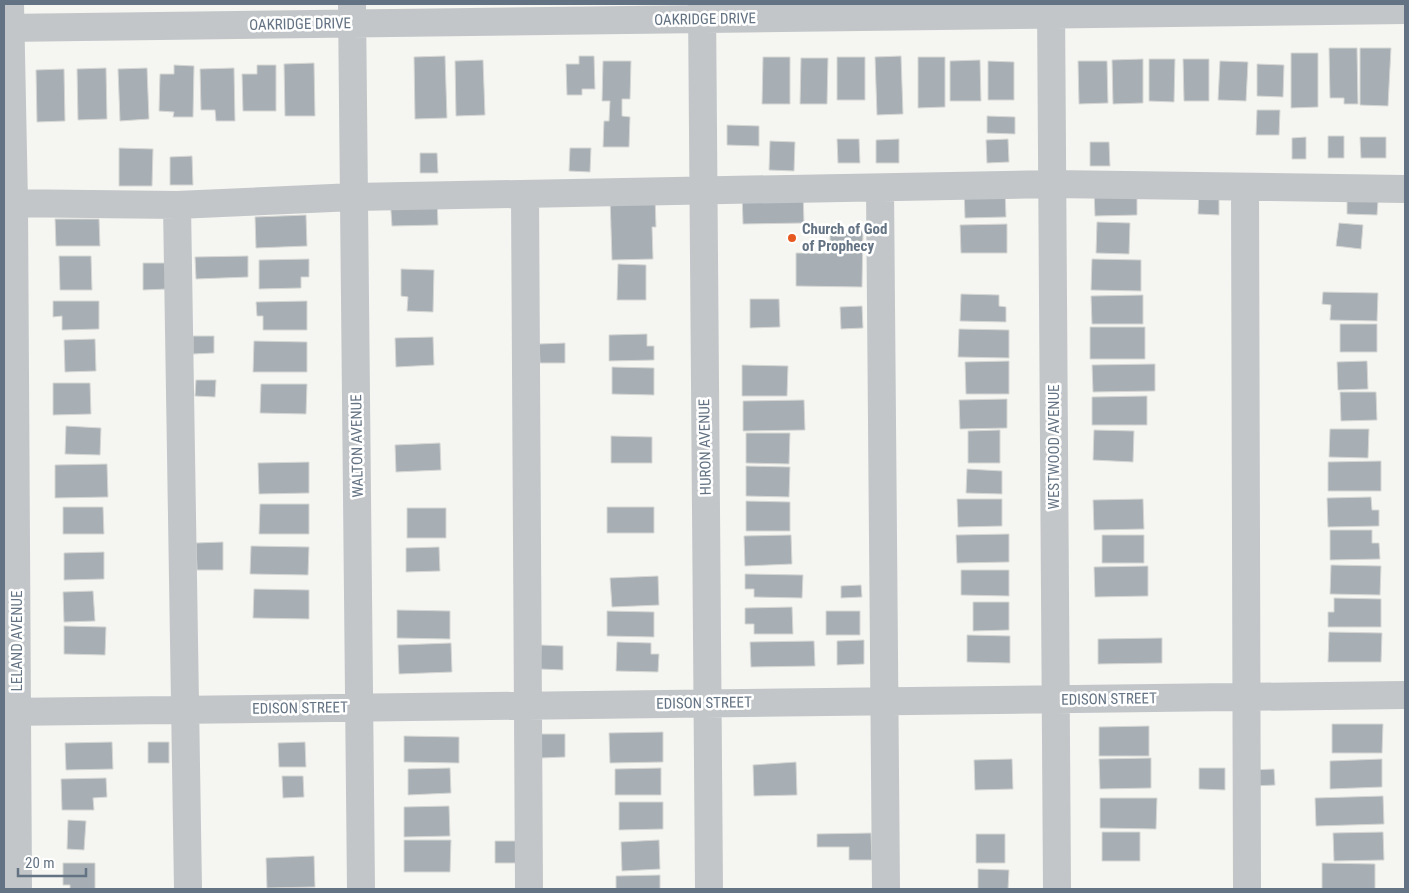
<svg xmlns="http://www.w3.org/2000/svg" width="1409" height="893" font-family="'Roboto Condensed',sans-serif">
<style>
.building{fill:#a7afb5;stroke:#d6d7d4}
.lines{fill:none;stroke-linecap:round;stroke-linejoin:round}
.minor{stroke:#c2c6c9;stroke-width:28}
.poi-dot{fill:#e65920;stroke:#fff;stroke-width:2}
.labels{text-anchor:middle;stroke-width:5;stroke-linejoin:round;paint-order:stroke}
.street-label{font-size:15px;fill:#647383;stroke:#fff}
.poi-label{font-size:15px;font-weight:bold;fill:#647383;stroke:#fff;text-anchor:start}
</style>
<rect width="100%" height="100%" fill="#f5f5f1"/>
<!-- building -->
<path class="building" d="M1329 48H1357L1358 104H1344V98H1330Z
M1360 48H1391L1388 106 1360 105Z
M1291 53H1318V107L1291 108Z
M445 56 447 118 415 119 414 57Z
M579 56H594L595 89H582V95H567L566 64H579Z
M901 56 903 114 877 115 875 57Z
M763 57H790V104H762Z
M837 57H865V100H837Z
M918 57H945V107L918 108Z
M801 58H828L827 104H800Z
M1143 59V103L1113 104 1112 60Z
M1149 59H1175L1174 102 1149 101Z
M1183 59H1209V101H1184Z
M483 60 485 115 456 116 455 61Z
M980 60 981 101H950V61Z
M603 61H631L630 99H622V116L630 117 629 147H603L604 121H609L610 101H602Z
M988 61 1014 62V100H988Z
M1078 61H1107L1108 103 1079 104Z
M1220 61 1248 62 1246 101 1218 100Z
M314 63 315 116H285L284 64Z
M1257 64 1284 65 1283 97 1257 96Z
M174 65 194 66 193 117H173L174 112 159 111 160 74H174Z
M257 65H276V111H243L242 74H257Z
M106 68 107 119 78 120 77 69Z
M147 68 149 119 120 121 118 69Z
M234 68 235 121H216L215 110H201L200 69Z
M64 69 65 121 37 122 36 70Z
M1257 110H1280L1279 135H1256Z
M987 116 1015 117V134L987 133Z
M727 125 759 126V146L727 145Z
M1328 136H1344V158H1328Z
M1306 137V159H1292V138Z
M1360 137H1386V158H1361Z
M837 139H859L860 163H838Z
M899 139V163H876V140Z
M1008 139 1009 162 987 163 986 140Z
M770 141 795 142 794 171 769 170Z
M1090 142H1109L1110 166H1090Z
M119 148 153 149 152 186H119Z
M570 148H591L590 172 569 171Z
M420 153H437L438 173H420Z
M192 156 193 185H170V157Z
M964 189H1005L1006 217 965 218Z
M1199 189H1219V215L1198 214Z
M803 190 804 223 743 224 742 191Z
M1137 190V215L1095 216 1094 191Z
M655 196 656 227H652L653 259 612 260 610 197Z
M437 197 438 225 392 226 390 198Z
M1347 200 1378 201 1377 215 1347 214Z
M306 215 307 246 256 248 255 217Z
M55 219H99L100 246H56Z
M1097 222 1130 223 1129 254 1096 253Z
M1339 223 1363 225 1361 249 1336 246Z
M1007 224V253H961L960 225Z
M830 230 863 231 862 287 796 286V253H830Z
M59 256H91L92 290H60Z
M248 256V277L196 279 195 257Z
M309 259V277H301V288L259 289V260Z
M1092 259 1141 260V291L1091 290Z
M143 263H168V289L143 290Z
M618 264 646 265V300H617Z
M401 269 434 270 433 312 407 311 408 297 401 296Z
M1323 292 1378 293 1377 321 1330 320 1331 305 1322 304Z
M961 294 999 295V306L1006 307V322L960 321Z
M1143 295V324H1092L1091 296Z
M750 299H779L780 327 750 328Z
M53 301H99V329L62 330V316L53 317Z
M307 301V330H263V316H257L256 302Z
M862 306 863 328 841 329 840 307Z
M1340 324H1377V352H1340Z
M1090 327H1145V359H1090Z
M959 329 1009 330V358L958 357Z
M647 334V346H654V360L609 361V335Z
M193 336H214V353L193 354Z
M433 337 434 365 396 367 395 338Z
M95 339 96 371 65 372 64 340Z
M254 341 307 342V372H253Z
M565 343V363H540L539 344Z
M1009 361V394H966L965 362Z
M1367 361 1368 389 1338 390 1337 362Z
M1155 364V391L1093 392 1092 365Z
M742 365 788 366 787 396H742Z
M612 367 654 368V395L612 394Z
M196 380H216L215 397 195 396Z
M53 383H90L91 414 53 415Z
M261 384H307L306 414 260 413Z
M1340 392H1376L1377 420 1341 421Z
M1147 396V425H1092V397Z
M1007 399V428L960 429 959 400Z
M804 400 805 430 743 431V401Z
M66 426 101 428 100 455 65 454Z
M1330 429H1369L1368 458 1329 457Z
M1000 430V463H968V431Z
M1094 430 1134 431 1133 462 1093 460Z
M746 433H790L789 464 746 463Z
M611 436 652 437V463H611Z
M440 443 441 470 396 472 395 445Z
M1381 461V491H1328V462Z
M309 462V493L259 494 258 463Z
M107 464 108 497 55 498V465Z
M746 466 790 467 789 497 746 496Z
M967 469 1002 471V494L966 493Z
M1371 497 1372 510H1379V526L1328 527 1327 498Z
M957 499H1002V526L958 527Z
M1143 499 1144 529 1094 530 1093 500Z
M746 501 790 502V531H746Z
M260 504H309V534H259Z
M63 507H103L104 534H63Z
M607 507H654V533H607Z
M407 508H446V538H407Z
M1330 530H1372V543H1379L1380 559 1330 560Z
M1009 534V562L957 563 956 535Z
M791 535 792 564 745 566 744 536Z
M1102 535H1144V563H1102Z
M223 542V570H197L196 543Z
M251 546 309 547 308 575 250 574Z
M439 547 440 571 406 572V548Z
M104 552V579L64 580V553Z
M1331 565 1381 566 1380 595 1330 594Z
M1148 566V596L1095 597 1094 567Z
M961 570H1009V596L961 595Z
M745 574 803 575 802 598 754 597V589H745Z
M658 576 659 605 612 607 610 578Z
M861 585 862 597 841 598V586Z
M254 589 309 590V619L253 618Z
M93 591 95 621 64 622 63 592Z
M1334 598 1381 599V627H1328V612H1334Z
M973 602H1009V630L973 631Z
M792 607 793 634H754V624H745V608Z
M397 610 450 611V639L397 638Z
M607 611 654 612V637L607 636Z
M826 611H860V635H826Z
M64 626 106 627 105 655 64 654Z
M1329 632 1382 633 1381 662H1328Z
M967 635 1010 636V663L967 662Z
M1162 638V663L1098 664V639Z
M864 640V664L837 665V641Z
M814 641 815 666 751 667 750 642Z
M617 642 651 643V654H659L658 672 616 671Z
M451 643 452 672 399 674 398 645Z
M541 645 563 646V670L540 669Z
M1332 724H1383L1382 753H1332Z
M1149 726V756H1099V727Z
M663 732V762L610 763 609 733Z
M540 734H565V757L541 758Z
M404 736 459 737V763L404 762Z
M112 742 113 769 66 770 65 743Z
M148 742H169V763H148Z
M305 742 306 767H279L278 743Z
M1151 758V788L1100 789 1099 759Z
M1012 759 1013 789 975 790 974 760Z
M1382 759V787L1330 789V761Z
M796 762 797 795 754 796 753 765Z
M450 768 451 793 408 795V769Z
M661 768V795H615V769Z
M1199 768H1225V790L1199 789Z
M1274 769 1275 785 1253 786 1252 770Z
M282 776H303L304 797 283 798Z
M106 778 107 797 93 798 94 810H62L61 779Z
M1383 796 1384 824 1316 826 1315 798Z
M1100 798H1157L1156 829 1100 828Z
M619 802H663V829L619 830Z
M449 806 450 836 404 837V807Z
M68 820 86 821 84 850 67 849Z
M1102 832H1140V861H1102Z
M1383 832 1384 860 1334 861 1333 833Z
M871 833 872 860H849V847H817V834Z
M976 834H1005V863H976Z
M404 840H451L450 872H404Z
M659 840 660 869 622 871 621 842Z
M495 841H516L517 863H495Z
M314 856 315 887 267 888 266 858Z
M63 863H95V889H70V885H63Z
M1322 863 1375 864V889H1322Z
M978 869 1009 870 1008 889H978Z
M660 875V889H616V876Z"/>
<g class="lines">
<!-- minor -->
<path class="minor" d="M10 4 14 203 18 889
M352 4 361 889
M702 4 709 889
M1051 4 1057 889
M4 28 1405 10
M1245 187 1247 889
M880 188 886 889
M525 194 529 889
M4 203 177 205 354 197 1052 184 1405 189
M177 205 188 889
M4 712 1405 695"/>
</g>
<!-- markers -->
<circle class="poi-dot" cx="792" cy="238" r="5"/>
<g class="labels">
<!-- street labels -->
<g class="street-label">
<text transform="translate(705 19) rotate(-1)" y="5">OAKRIDGE DRIVE</text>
<text transform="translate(300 24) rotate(-1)" y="5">OAKRIDGE DRIVE</text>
<text transform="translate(357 446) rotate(-91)" y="5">WALTON AVENUE</text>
<text transform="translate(705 447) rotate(-91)" y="5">HURON AVENUE</text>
<text transform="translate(1054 447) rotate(-90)" y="5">WESTWOOD AVENUE</text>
<text transform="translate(17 641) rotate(-90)" y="5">LELAND AVENUE</text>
<text transform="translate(1109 699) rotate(-1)" y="5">EDISON STREET</text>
<text transform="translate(704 703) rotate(-1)" y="5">EDISON STREET</text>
<text transform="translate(300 708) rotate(-1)" y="5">EDISON STREET</text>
</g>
<!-- poi labels -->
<g class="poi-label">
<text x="802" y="234">Church of God<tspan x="802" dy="17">of Prophecy</tspan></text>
</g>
</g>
<!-- border -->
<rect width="1409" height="893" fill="none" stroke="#647383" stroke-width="10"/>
<!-- scale -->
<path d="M18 868v8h68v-8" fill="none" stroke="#647383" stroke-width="2.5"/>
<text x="25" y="868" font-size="15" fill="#647383" stroke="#ffffff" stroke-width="4" paint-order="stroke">20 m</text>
</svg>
